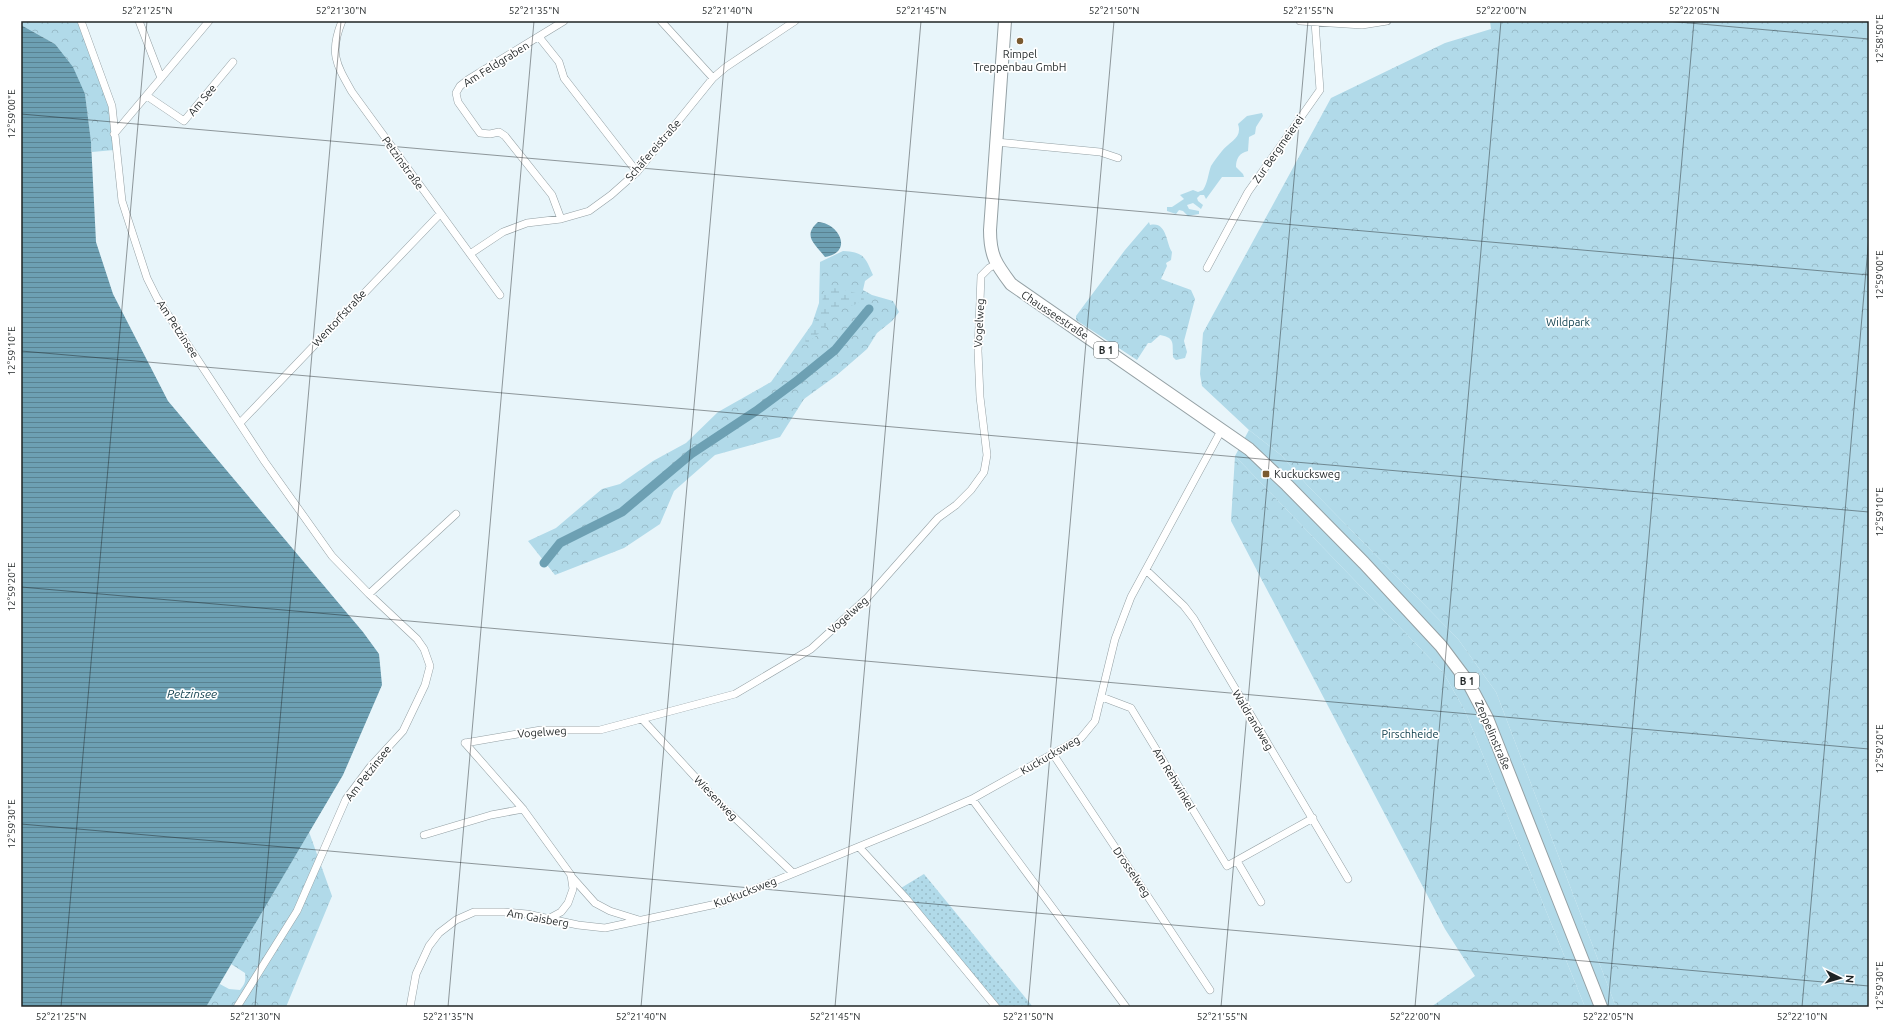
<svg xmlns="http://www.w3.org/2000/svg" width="1890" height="1028" font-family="Ubuntu,sans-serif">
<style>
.grass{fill:#b1dae9}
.forest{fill:url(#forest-crowns)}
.wetland{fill:url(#wetland-marsh)}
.park{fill:url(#park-dots)}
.water{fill:url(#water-rules)}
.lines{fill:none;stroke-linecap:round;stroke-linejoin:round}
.canal{stroke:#6da0b3;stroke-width:9}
.minor-casing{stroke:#94a0a4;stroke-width:8}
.primary-casing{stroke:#94a0a4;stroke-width:14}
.minor{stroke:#fff;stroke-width:7}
.primary{stroke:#fff;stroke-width:12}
.ticks{fill:none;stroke:#1f2425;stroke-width:1;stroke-opacity:0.45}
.poi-dot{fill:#7a5a30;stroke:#fff;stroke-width:1.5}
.labels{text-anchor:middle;stroke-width:3.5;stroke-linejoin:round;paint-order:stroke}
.shield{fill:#fff;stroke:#626666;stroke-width:1}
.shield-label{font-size:10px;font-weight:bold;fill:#1f2425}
.poi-label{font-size:11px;fill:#1f2425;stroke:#fff}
.street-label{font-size:11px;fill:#1f2425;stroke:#fff}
.park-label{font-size:11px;fill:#12414f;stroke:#fff}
.water-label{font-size:12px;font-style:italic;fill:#0d3d4b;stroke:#fff}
.neatline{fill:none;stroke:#1f2425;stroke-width:1.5}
.ticks-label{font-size:10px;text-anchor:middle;fill:#1f2425}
</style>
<defs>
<pattern id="forest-crowns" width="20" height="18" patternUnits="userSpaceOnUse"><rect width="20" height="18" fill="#b1dae9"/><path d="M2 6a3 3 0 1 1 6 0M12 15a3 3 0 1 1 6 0" fill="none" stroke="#98bbc8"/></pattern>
<pattern id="wetland-marsh" width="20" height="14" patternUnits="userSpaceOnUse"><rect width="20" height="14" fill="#b1dae9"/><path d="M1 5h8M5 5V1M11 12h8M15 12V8" fill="none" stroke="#98bbc8"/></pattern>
<pattern id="park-dots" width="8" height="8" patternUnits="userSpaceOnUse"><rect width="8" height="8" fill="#b1dae9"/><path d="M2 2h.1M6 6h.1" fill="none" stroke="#98bbc8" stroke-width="1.8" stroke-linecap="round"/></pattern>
<pattern id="water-rules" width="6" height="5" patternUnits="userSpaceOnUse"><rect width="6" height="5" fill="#6da0b3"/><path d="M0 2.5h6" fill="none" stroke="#598291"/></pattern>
</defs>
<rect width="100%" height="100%" fill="#e8f5fa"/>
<!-- grass -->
<path class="grass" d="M1262 113 1263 116 1256 127 1255 134 1249 137 1248 151C1239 153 1236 159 1236 167L1243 174 1244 177H1222L1206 199 1204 195H1200L1197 198 1198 201 1203 205 1201 209 1193 203 1187 205 1189 209 1199 211V214L1188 216 1183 211 1179 210 1176 214 1167 211V207H1172L1184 199 1180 195 1193 190 1198 192 1203 190C1208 182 1208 174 1211 166 1214 161 1218 156 1222 151 1229 142 1243 138 1238 124L1247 116Z
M1249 430 1281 455 1308 486 1458 639 1496 692 1616 1007H1585L1465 711 1443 672 1235 456Z"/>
<!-- forest -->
<path class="forest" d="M21 21H78L109 107 114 150 92 152 85 94 55 44 21 25Z
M1490 21H1869V1007H1616L1496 692 1458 639 1308 486 1281 455 1249 430 1202 386 1200 374 1203 333 1331 98 1445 43 1491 29Z
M1149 222 1150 225C1167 221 1166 243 1172 252L1171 260 1166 263 1167 266 1161 279 1191 290 1195 299 1184 341 1187 352 1185 358 1176 360 1173 357C1172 344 1176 338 1160 335L1151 343H1148L1137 360 1076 320V316L1125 250Z
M843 251C864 252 865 257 873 275L865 281 863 290 872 295 893 301 899 312 892 321 877 333 867 349 837 375 804 399 780 437 715 455 674 491 660 524 624 548 555 575 528 541 556 528 602 489 620 484 653 461 686 443 718 412 771 382 812 324 819 303 820 262Z
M1235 456 1443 672 1465 711 1585 1007H1431L1475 976 1445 929 1231 521Z
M309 832 332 896 286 1007H206L218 983 229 989 240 990C245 984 246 981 245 973L231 964Z"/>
<!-- wetland -->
<path class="wetland" d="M825 287 841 289 863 295 864 300 854 305 837 308 824 329 805 345 806 337 820 312Z"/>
<!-- park -->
<path class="park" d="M924 874 1033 1007H1000L901 888Z"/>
<!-- water -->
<path class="water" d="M21 25 55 44 73 67 85 94 91 142 96 242 113 294 168 401 363 632 379 654 382 685 343 775 206 1007H21Z
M818 222C839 223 854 252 825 257 815 244 802 236 818 222Z"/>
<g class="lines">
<!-- canal -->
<path class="canal" d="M544 563 560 543 622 512 691 454 756 411 798 380 835 350 869 309"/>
<!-- minor casing -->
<g class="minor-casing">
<path id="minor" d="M81 21 112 106 122 201 147 278 157 298 265 462 332 556 369 594 417 639 424 649 430 666 425 685 403 731 370 767 346 799 297 911 237 1007
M139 21 161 78
M342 21C329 53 336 64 352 92L500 295
M661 21 713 78
M1300 21 1362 25 1387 21
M539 37 559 62 564 78 637 172
M147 96 184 121 233 62
M114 134 209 21
M996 142 1100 152 1118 158
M561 219 552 195 505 136 499 132 490 134 480 133 458 102 456 93 460 86 469 79 564 21
M470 254 503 232 527 223 561 219 589 211 611 195 637 172 713 78 726 67 795 21
M1207 268 1248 192 1320 90 1315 22
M240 423 440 214
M1146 570 1184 606 1194 619 1348 879
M369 594 456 514
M1102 697 1131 708 1227 866 1313 818
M642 719 718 802 793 873
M465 743 541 730H600L735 694 811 649 868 597 938 518 956 505 971 490 984 472 987 455 980 397 978 351 981 276 989 268 996 264
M465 743 523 809 571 875 573 889 568 903 561 912 548 919
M1053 754 1210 990
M972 799 1126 1007
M424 835 491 815 523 809
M859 847 905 897 996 1007
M1237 861 1261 902
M571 876 595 903 610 911 639 920
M410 1007 416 974 429 946 439 933 456 920 474 912H504L527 914 578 925 605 928 721 903 924 820 972 799 1081 738 1095 721 1115 639 1131 597 1222 429"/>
</g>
<!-- primary casing -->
<g class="primary-casing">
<path id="primary" d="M1005 21 990 230C990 256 996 264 1011 284L1249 449 1287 485 1364 563 1441 646 1468 682 1487 718 1601 1007"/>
</g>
<!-- minor -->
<use href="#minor" class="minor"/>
<!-- primary -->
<use href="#primary" class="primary"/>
</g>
<!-- ticks -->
<path class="ticks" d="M1667 21 1869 39M21 114 1869 275M21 351 1869 512M21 587 1869 749M21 824 1869 986M61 1007 147 21M255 1007 341 21M448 1007 534 21M641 1007 728 21M835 1007 921 21M1028 1007 1114 21M1221 1007 1308 21M1415 1007 1501 21M1608 1007 1694 21M1802 1007 1869 236"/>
<!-- markers -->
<g class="poi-dot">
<circle cx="1020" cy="41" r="4"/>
<rect x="1262" y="470" width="8" height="8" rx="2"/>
</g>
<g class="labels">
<!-- shield labels -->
<g class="shield">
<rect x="1094" y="342" width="24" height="16" rx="3"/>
<rect x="1455" y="673" width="24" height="16" rx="3"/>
</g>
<g class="shield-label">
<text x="1106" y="354">B 1</text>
<text x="1467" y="685">B 1</text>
</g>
<!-- poi labels -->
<g class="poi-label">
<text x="1020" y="58">Rimpel<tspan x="1020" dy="13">Treppenbau GmbH</tspan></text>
<text x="1274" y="478" text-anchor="start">Kuckucksweg</text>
</g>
<!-- street labels -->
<g class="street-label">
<text transform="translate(496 64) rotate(-32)" y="4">Am Feldgraben</text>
<text transform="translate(202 100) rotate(-50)" y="4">Am See</text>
<text transform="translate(1278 149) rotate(-55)" y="4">Zur Bergmeierei</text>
<text transform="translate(653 150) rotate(-49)" y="4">Schäfereistraße</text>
<text transform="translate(403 163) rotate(54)" y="4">Petzinstraße</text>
<text transform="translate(1055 315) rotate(34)" y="4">Chausseestraße</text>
<text transform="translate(339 318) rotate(-47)" y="4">Wentorfstraße</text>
<text transform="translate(979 323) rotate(-87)" y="4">Vogelweg</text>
<text transform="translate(178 329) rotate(57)" y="4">Am Petzinsee</text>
<text transform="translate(848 615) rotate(-42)" y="4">Vogelweg</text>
<text transform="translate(1253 720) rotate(59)" y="4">Waldrandweg</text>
<text transform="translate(542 732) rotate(-4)" y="4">Vogelweg</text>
<text transform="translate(1493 735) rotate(67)" y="4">Zeppelinstraße</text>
<text transform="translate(1050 755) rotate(-30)" y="4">Kuckucksweg</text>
<text transform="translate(368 773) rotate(-52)" y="4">Am Petzinsee</text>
<text transform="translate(1174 779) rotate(59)" y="4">Am Rehwinkel</text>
<text transform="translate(716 798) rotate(46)" y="4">Wiesenweg</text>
<text transform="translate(1132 872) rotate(56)" y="4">Drosselweg</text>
<text transform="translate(745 892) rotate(-21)" y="4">Kuckucksweg</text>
<text transform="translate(538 918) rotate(10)" y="4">Am Gaisberg</text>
</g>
<!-- park labels -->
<g class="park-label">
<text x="1568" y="326">Wildpark</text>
<text x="1410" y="738">Pirschheide</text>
</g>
<!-- water labels -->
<g class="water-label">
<text x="192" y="698">Petzinsee</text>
</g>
</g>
<!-- border -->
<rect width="1890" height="1028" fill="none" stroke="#ffffff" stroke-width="44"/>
<!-- north arrow -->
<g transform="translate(1840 978) rotate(95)" stroke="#ffffff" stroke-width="3" paint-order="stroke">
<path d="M0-3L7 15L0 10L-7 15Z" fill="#1f2425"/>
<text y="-6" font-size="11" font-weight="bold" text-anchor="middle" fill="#1f2425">N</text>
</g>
<rect x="22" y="22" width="1846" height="984" class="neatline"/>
<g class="ticks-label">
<text x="147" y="14">52°21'25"N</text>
<text x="341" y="14">52°21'30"N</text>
<text x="534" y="14">52°21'35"N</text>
<text x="727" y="14">52°21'40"N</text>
<text x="921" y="14">52°21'45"N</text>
<text x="1114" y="14">52°21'50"N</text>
<text x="1308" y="14">52°21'55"N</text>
<text x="1501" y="14">52°22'00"N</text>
<text x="1694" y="14">52°22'05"N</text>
<text transform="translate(1879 39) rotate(-90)" y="4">12°58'50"E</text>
<text transform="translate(11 114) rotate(-90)" y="4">12°59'00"E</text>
<text transform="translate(1879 275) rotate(-90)" y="4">12°59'00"E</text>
<text transform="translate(11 351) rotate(-90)" y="4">12°59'10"E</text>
<text transform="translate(1879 512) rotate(-90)" y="4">12°59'10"E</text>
<text transform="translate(11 587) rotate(-90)" y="4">12°59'20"E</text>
<text transform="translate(1879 749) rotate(-90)" y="4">12°59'20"E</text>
<text transform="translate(11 824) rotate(-90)" y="4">12°59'30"E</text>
<text transform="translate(1879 986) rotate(-90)" y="4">12°59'30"E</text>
<text x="61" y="1020">52°21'25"N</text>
<text x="255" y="1020">52°21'30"N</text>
<text x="448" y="1020">52°21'35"N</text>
<text x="641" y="1020">52°21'40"N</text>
<text x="835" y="1020">52°21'45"N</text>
<text x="1028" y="1020">52°21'50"N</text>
<text x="1222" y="1020">52°21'55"N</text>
<text x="1415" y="1020">52°22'00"N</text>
<text x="1608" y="1020">52°22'05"N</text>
<text x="1802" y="1020">52°22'10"N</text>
</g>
</svg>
